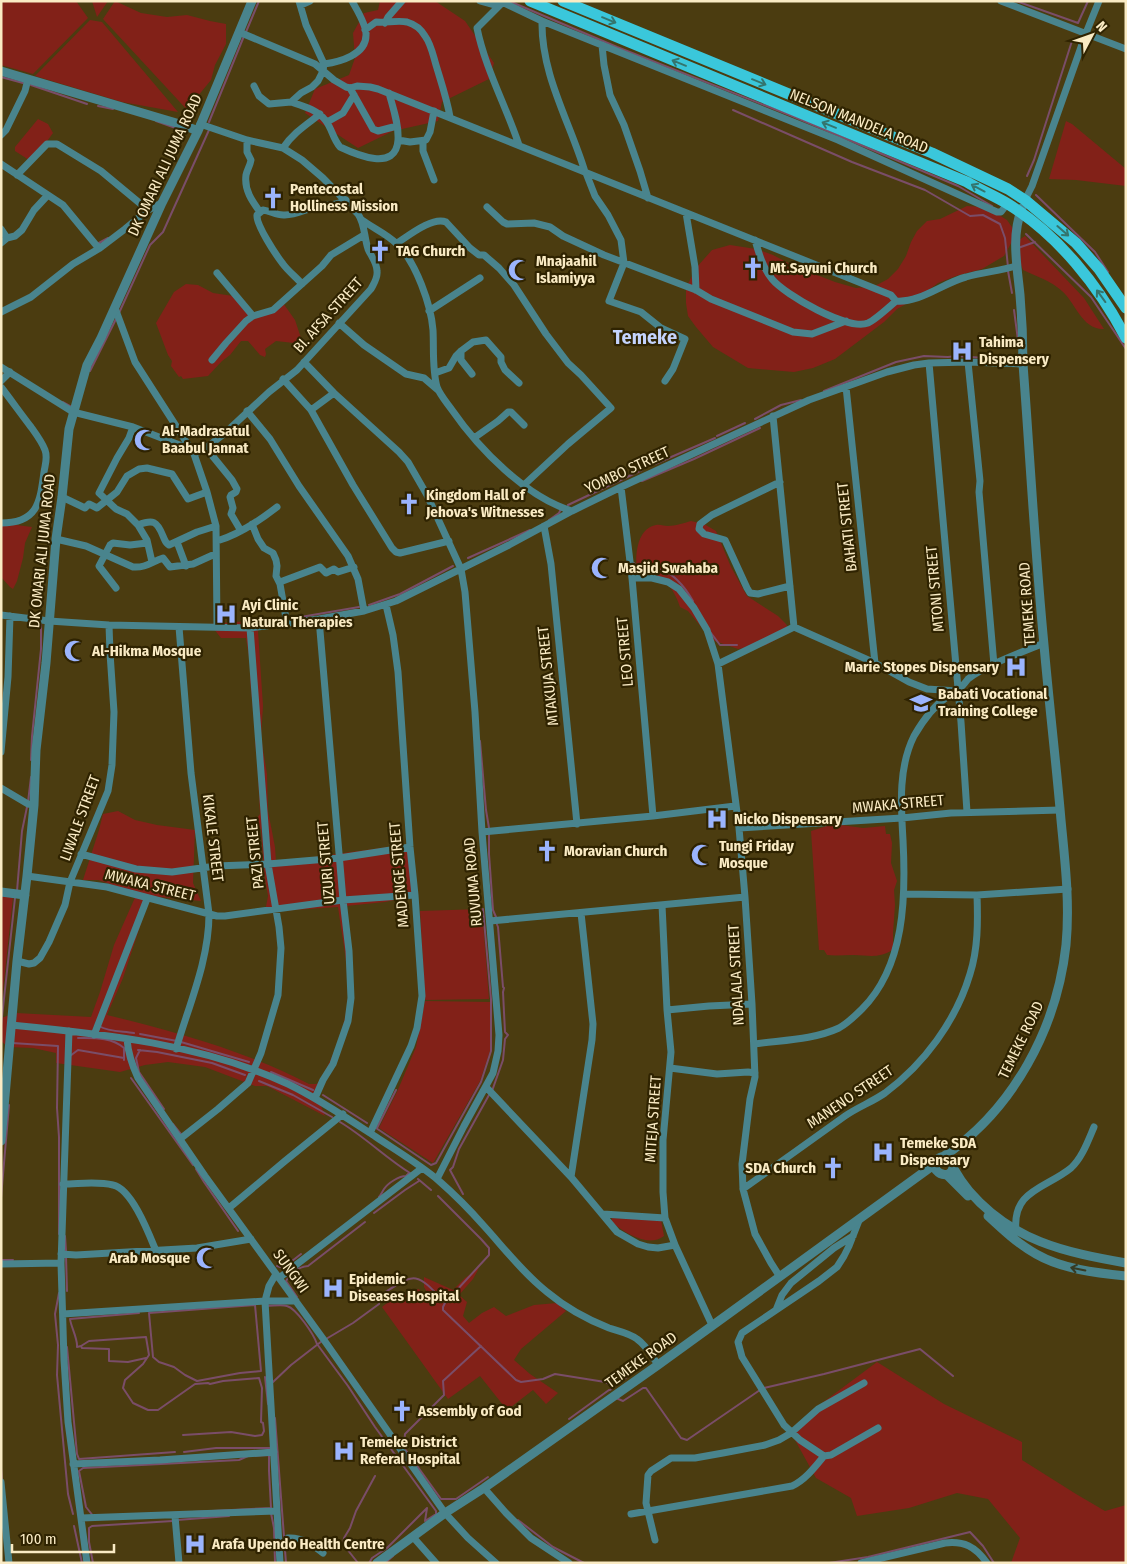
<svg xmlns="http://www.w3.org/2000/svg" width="1127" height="1564" font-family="'Fira Sans Condensed',sans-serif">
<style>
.green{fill:#822118}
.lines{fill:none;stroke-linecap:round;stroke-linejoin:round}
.stream{stroke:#7a4d68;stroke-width:2}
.minor{stroke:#49848d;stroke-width:7}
.tertiary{stroke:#49848d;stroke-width:9}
.primary{stroke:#3ac7db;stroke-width:11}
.oneway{stroke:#34756e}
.oneway2{stroke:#363b24}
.labels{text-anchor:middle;stroke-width:4.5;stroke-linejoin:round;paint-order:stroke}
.street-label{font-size:15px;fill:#faebc4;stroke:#2f2301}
.poi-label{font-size:15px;font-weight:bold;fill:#faebc4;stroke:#2f2301;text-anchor:start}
.district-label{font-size:20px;font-weight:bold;fill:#c4d3fc;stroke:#2f2301}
</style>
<rect width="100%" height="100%" fill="#4b3c10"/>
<!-- green -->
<path class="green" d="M1 1H76L88 18 33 74 1 65Z
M92 1H108L97 17Z
M115 1 141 13 167 17 187 15 210 21 226 24V44L215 65 211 80 193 102 190 113 103 19Z
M380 1H435L465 21 494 63 489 79 442 102 438 121 393 131 358 148 305 113 315 89 349 75 355 58 353 33 364 13 378 10Z
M90 20 102 22 178 112 122 102 35 76Z
M38 119 48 124 53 133 45 144 29 160 15 151V147Z
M1066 121 1072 124 1126 169V186L1076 180 1049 179Z
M967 206 982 207 994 212 1007 220 1014 230V238L1004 256 982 269 956 276 938 283 922 295 897 309 884 322 835 359 813 368 794 372 748 368 713 347 696 327 688 316 686 303V288L696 268 712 250 730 245 756 249 773 255 794 266 835 282 856 288 875 286 888 279 898 269 906 256 911 242 917 231 927 221 940 219Z
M1025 236 1084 298 1104 329C1082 330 1075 302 1062 291 1051 281 1036 276 1023 270L1018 257 1019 240Z
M186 284 198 285 213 293 240 297 249 309 257 314 283 303 295 320 303 344 276 341 265 349 266 354 265 357 260 355 248 341H241L230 355 222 361 208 376 183 379 181 376 179 377 171 366 172 361 168 355 156 323 174 292Z
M691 521 704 524 716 531 731 567 747 596 778 616 786 624 790 632 766 645 738 649 712 640 688 611 680 607C674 587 659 570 637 572 635 557 636 529 656 525 660 524 664 526 668 526 675 526 684 523 691 521Z
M1 523 32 527 25 543 23 558 17 581 13 589 10 587 1 577Z
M260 620 262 623 258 631 263 706 261 737 267 774 268 811 275 847 276 862 411 844 417 895 385 902 346 906 352 1001 329 1073 318 1098 325 1116 267 1086H255L205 1067 168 1062 145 1065 120 1072 56 1063V1053L33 1048 8 1047 1 1041V1018L16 1013 91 1017 100 992 114 945 137 893 98 880H83L99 830 103 814 118 811 135 820 157 825 195 830 193 883 201 901 150 896 123 978 107 1015C176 1032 246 1051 309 1084H317C332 1063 346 1025 348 998 349 968 342 937 338 907L265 912 268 896 264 873 261 829 250 828 260 814 257 757 255 743V727L250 681V664L246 638H221L210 624Z
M841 825 863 828 885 826 886 834H890L892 843 891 863 897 881 894 890 895 905 893 933V950C876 959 870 955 853 955 844 955 836 956 827 955L824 950H819L811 831 827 826Z
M1 896 13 897 1 1009Z
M482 909 489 999 425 1000 420 911Z
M425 1001 490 1002V1051L480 1081 433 1163 379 1128 397 1092 416 1047Z
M612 1218 661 1220 664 1236C648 1248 626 1233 612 1223Z
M479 1268 473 1279 459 1295 467 1302 463 1316 469 1323 482 1313 494 1307 506 1316 534 1305 557 1303 566 1311 521 1349 514 1360 530 1374 558 1393 546 1404 533 1390 507 1410 480 1376 448 1399 382 1307 396 1296 419 1289 428 1303 433 1302 424 1287V1277L453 1290 465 1278Z
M877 1362 944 1404 1022 1442V1460L1076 1494 1105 1511 1126 1505V1563H1011L1020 1538 988 1499 957 1493 909 1508 857 1516 851 1498 816 1478 790 1431 810 1412Z"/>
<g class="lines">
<!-- stream -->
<path class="stream" d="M509 1 617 47 792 116 958 186 992 206
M1016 1 1078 23 1088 1
M246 32 259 1
M1 77 23 83
M31 85 87 104
M98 106 113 109
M733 110 852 162 925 190 970 216 983 215 1000 224 1005 238 1008 267
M156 121 184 131
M209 122 244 36
M1027 176 1034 160 1072 41
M1036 195 1095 252 1108 272
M1026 234 1091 297 1126 349
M97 244 108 238
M1018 248 1035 242
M1008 271 1012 293
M1014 310 1018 340
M119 313 150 245 163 232 209 130
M90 371 116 319
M824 391 896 362 924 356 948 357 956 356 1000 359 1020 357
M63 402 72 407
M755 419 781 405 801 400
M717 436 745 423
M655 464 715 438
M642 481 694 459 760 428
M568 505 642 470
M549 520 559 513 561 509
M468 558 530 530
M634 563 637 567C645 569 653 568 661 570 675 574 686 589 693 601
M369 605 400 594 453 566
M289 619 359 607
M249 624 281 620
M711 633 720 645H737
M480 741 486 810 489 828
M31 760 32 736 41 649V625
M28 802 31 777
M489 833V854L493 910 496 917
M17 891 22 831 27 807
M1 1026 15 898
M99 1026C109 1032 122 1031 134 1033
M140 1034 177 1041
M78 1038C94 1038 112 1037 124 1048V1060
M181 1042 249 1062
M12 1043 58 1046 57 1108 59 1137V1234
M138 1050 157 1052 212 1063 245 1075
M140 1050 136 1058 139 1072 164 1109
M70 1056 78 1050 124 1058
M271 1072 313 1090
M131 1078 193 1165
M259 1081 293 1095 332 1117
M492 1091 503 1060 505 1039 508 1035 505 1032 503 992 504 988 503 987 498 927 496 922
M323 1095 367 1123
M340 1122C365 1137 386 1158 410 1173
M173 1124 181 1134
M376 1128 431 1165 436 1163 481 1082 491 1051V999L483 909
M377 1128 396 1090
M196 1169 204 1182 238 1231
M418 1179 431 1190
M463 1194 450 1170 453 1167 459 1149 489 1095
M438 1196 481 1239 489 1248V1255L445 1303 443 1307V1310L516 1380 521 1382 543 1379 555 1374 605 1382 614 1387 610 1390
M379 1197C381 1195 382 1192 384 1189 388 1183 399 1176 406 1176L409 1173
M1 1198 9 1105
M374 1213 405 1190 419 1181
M65 1236 66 1251
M66 1256 67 1291
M1 1260H13
M292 1261 301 1254
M277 1266 283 1268 287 1265
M59 1293 55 1314 58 1345 57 1375 68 1494 73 1514
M297 1297 286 1281C291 1273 298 1267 308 1266L365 1222
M255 1305 261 1371 240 1373 197 1381 185 1375 174 1367 159 1362 153 1357 149 1313Z
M267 1306C273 1306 281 1304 287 1306 297 1309 314 1335 317 1344L348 1386 375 1427 436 1511V1514L425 1521 427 1508 387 1548 372 1558 369 1563
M139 1313 70 1319C71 1327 78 1339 77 1347L81 1346 89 1341 146 1337 149 1355 143 1364 125 1380 123 1388 133 1403 148 1410H158L195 1384 208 1383 210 1384 223 1381 259 1378 262 1388 261 1422 263 1423 264 1431 262 1435 255 1436 231 1432 183 1435
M326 1339 353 1323 379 1304 378 1297C415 1273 414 1269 445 1303
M81 1346 82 1348 109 1349V1361L128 1362 146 1358
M67 1347 77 1454 79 1459 175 1452
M265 1377 268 1404
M273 1382 291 1365 322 1341
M613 1387 638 1369
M764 1388 824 1374 920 1349 953 1376
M616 1398 623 1401 643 1388H646L681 1438 687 1440 760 1390
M275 1418 286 1563
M569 1419 609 1390
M404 1443 405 1434 444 1395 443 1381 481 1346
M402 1445 441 1499H456L488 1477
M184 1452 216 1448H271
M269 1455V1471L271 1508 94 1517 86 1507 79 1471 83 1468 239 1460 248 1456Z
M1 1468 2 1479
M271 1513 274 1528 275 1562
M177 1520 229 1516
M518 1520 553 1547 584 1563
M74 1526 82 1563
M93 1563 89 1542V1528L92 1526 173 1521
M358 1563 343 1544 344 1538 350 1528 356 1511 375 1476
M385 1563 393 1556
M829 1563 868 1557 970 1532 983 1546 994 1563"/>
<!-- minor -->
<path class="minor" d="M480 1 498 6
M500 1 542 21 838 140 997 212H1001L1007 204
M1001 1 1126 49
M502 3 477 28C485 68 506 106 519 145
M301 5 310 1
M542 21C541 75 570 122 585 172
M385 23 388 17 402 1
M365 30 376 22C386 23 398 20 407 22 414 24 421 29 425 36 431 44 433 55 436 65 441 82 447 99 450 117
M239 32 315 64 334 80 346 87 350 88 357 86 370 87 378 89 891 295 896 301
M602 45 604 65 610 95 624 125 640 171 648 198
M324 64C339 62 367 55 366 34 366 24 357 10 352 1
M254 86 259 96 269 104 291 102 301 93 312 87 318 81 323 71 324 64 306 25 299 1
M350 88 373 129 378 131 397 126
M291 102C303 106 318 110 326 121 332 129 333 139 340 147 357 155 396 172 398 140 399 124 393 108 389 93
M327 122 343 113 354 95
M1 135 6 130 25 91 28 79
M247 140V152L251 160C250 166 247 170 246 175 244 190 252 201 260 212
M398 140 410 142 426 140 430 132 434 111
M423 141V151L434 180
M283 148C293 133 306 125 320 114
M1 164 63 205 96 245 100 248
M586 173 595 196 608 215 621 240 624 263 609 301 641 312 661 328 685 339 673 369 665 381
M17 175 47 144H57L101 171 148 210
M1025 200 1032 186 1086 33 1099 1
M487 207 503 222 507 224 534 223 550 227 563 236 604 255 696 290 711 299 793 332 812 334 846 321
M686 213 695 267 696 290
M362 220C373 228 387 234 397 244 416 262 431 305 433 330 434 349 432 369 437 387 440 395 447 403 452 410 479 449 526 497 572 511
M1 229 7 238
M755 240C759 254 763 268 772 279 785 295 848 331 868 323 875 320 889 307 896 301 920 303 943 283 966 277 983 272 1000 271 1016 266
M1 243 7 238 15 236 22 230 34 210 47 196
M397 243C408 236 433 216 446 222L470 248 479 255H484L499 268 514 285 546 334 568 363 581 375 611 408 568 444 525 484
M217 273 253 316
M302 284C296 277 288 271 283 264 276 255 256 225 257 215L263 210C271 211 277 216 285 215 297 215 308 208 320 206 329 205 337 206 346 200
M115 308 135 362 194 454 207 492 216 526 217 626
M429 311 480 278
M1 312 31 297 73 264 100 248 125 229 148 210 162 203
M339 323 364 345 406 374 424 378 438 390
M461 351V360L472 374
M212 360 226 343 246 321 253 316 273 310 322 266 331 255 364 235
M304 362 334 393 399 452 408 462 427 495 461 569 465 592 475 712 482 832 499 1035 498 1051 493 1073 464 1126 437 1179
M968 362 980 481 979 492 994 665
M929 363 961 722 967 812
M1 367 73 412
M435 373 449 368 456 356 461 351 473 342 486 340 501 357V362L505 370 519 383
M283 379 311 410 353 485 392 548 396 552 400 553 449 541
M1 381 10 372
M1 387C11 400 21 414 31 427 36 434 42 442 45 450 48 458 45 465 44 472 40 502 38 523 1 523
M846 387 875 663
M311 410 334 393
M247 411 270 439 299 486 348 556 358 579 364 611
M73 412 133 427 190 449
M773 416 794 627 875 663 909 682 927 689 957 691
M133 427 129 438 117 458 99 493 116 509 127 514 138 525 147 540 152 562
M474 438 498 421 508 412H511L524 425
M206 448 232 480 237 489 236 492 231 495 230 497 233 508 231 514 241 531
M194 454 206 448 225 433 269 392 297 370 371 289C374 283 378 278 377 271 377 263 371 256 368 249 364 237 365 224 358 214L323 178 302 160 283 148 247 140 200 124
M780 482 712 515 700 524 699 529 704 534 725 540 747 588 750 593 758 594 790 586
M621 487 632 578 653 816
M62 497 85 508 89 504 97 508 117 492 127 476 139 469 147 468 172 474 188 499 207 492
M252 524 258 539 264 548 273 553 276 560 277 566 276 576 280 584 287 624
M138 525C153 519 157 521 163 536 165 540 165 543 169 545L197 532 216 526
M544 526 551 564 577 824
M56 539 86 546 133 567C146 568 151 562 163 558L170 567 193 564 215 554
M217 541C238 535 259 521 277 507
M177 542 186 566
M632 578H652L668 582 679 589 694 608 707 630 718 664 739 828 745 897 752 1004 755 1077 750 1099 742 1164 743 1189 755 1234 771 1263 780 1277
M280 582 320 567 326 573 334 569 338 572 354 567
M116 588 99 566 110 545 113 543 130 545 147 543
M1 615 49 621 109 625 250 628 319 619 364 611 396 601 509 545 572 511 621 487 809 400 887 372 914 365 929 363 968 362 1023 364
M718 664 794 627
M1 752 8 677 10 616
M1 788 28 804 34 805
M739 828 902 818 951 813 1060 810
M482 832 653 816 735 806
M81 854 136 869 172 872 216 866 268 864 339 858 410 847
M27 876 107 887 217 916H225L343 900 415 895
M904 894 977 895 1068 889
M662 905 667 1010 671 1052 663 1140V1192L665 1218 675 1245 712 1325
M490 921 745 897
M17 961 29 964 34 963 40 958 49 942 65 905 70 882 108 791 112 765 114 712 110 653 109 625
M667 1010 709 1006 752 1004
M11 1025C104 1034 202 1044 288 1084 319 1099 347 1118 376 1137 397 1151 419 1164 438 1180 454 1194 470 1210 484 1226 504 1248 523 1273 547 1292 565 1307 586 1319 609 1328 618 1331 629 1333 637 1339 646 1345 652 1356 658 1365
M69 1031 61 1263 64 1360 68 1422 87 1563
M94 1035 147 899
M127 1039C128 1053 132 1065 138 1078L205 1176 324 1340 445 1513 468 1538 496 1563
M754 1044C782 1040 813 1040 839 1028 848 1023 855 1016 862 1009 905 966 906 897 903 840 901 806 898 768 914 736 922 722 935 705 948 696 951 693 955 693 958 690 962 687 965 683 968 679 986 665 1022 652 1044 643
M176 1049C189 1005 209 960 209 914L191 773 179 627
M670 1068 717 1074 748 1072 755 1073
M486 1087 571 1177 617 1232 638 1244 648 1247 658 1248 675 1245
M315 1098 323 1080 333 1064 348 1021 351 998 349 951 343 900 319 619
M370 1133 411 1046 417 1028 422 996 415 895 410 847 398 672 393 635 386 605
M180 1139 218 1109 248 1083 261 1053 278 995 281 948 279 927 268 864 250 628
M571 1177 592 1040 593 1024 581 913
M63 1184C79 1184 97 1181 113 1185 132 1189 149 1234 156 1251
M743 1189C777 1165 811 1140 845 1116 858 1107 872 1102 885 1093 924 1064 956 1021 970 974 978 949 978 922 977 895
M229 1208 285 1161 343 1114
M603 1214 665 1218
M860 1218 849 1246 844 1256 837 1267 819 1281 742 1333 738 1342 742 1357 784 1425 800 1440 824 1456 831 1455 878 1428
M1016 1231C1012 1190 1045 1189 1071 1168 1082 1158 1088 1141 1094 1127
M61 1254 76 1255 197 1248 251 1239
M1 1264 61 1263
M276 1274 269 1286 265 1301 280 1563
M279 1278 422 1168
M776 1310 782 1295 791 1283 834 1248 853 1236
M63 1314 265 1301H296
M73 1464 160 1460 274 1452
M1 1482 9 1563
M484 1488 506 1513 531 1538 569 1563
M631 1514 792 1486C805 1480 815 1467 824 1456
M175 1516 179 1563
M81 1518 276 1511
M413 1537 436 1563
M288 1538C302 1537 313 1545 323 1553
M655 1540 646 1503 648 1475 651 1471 671 1458H695L723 1453 765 1445 779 1440 791 1433 818 1409 864 1383
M861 1563 945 1543C964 1541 975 1546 987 1563"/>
<!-- tertiary -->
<path class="tertiary" d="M1 71 183 125 198 131
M1 892 25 895
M1 1141 17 961 27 876 34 805 36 750 46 663 56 539 62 497 69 429 87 365 101 338 162 203 198 131 252 1
M944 1156C1013 1110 1057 1028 1066 945 1070 903 1065 862 1061 820 1056 761 1049 703 1044 645 1035 551 1030 458 1023 364 1023 341 1022 318 1020 295 1017 265 1011 236 1022 208
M953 1167C952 1176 942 1177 936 1170L935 1164C937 1157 943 1155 949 1158 952 1162 952 1165 954 1169 958 1176 964 1185 969 1191 1012 1241 1064 1252 1126 1263
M947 1175 968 1196
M988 1216C1003 1230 1018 1244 1036 1254 1062 1269 1096 1273 1126 1276
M377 1563 445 1513 484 1488 658 1365 935 1164"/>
<!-- primary -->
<path class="primary" d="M530 1 967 182C980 190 995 196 1008 204 1058 235 1099 286 1126 338
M563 1 932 153 1008 189 1025 200 1076 243 1099 269 1126 308"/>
</g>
<!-- one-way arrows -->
<defs><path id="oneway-shaft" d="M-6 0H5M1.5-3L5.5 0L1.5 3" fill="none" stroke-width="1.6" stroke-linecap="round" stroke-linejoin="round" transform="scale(1.25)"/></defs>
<g class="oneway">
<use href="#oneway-shaft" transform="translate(609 20) rotate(22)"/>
<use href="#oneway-shaft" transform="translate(679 63) rotate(-158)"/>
<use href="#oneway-shaft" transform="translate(759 82) rotate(22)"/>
<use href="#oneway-shaft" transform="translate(829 125) rotate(-158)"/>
<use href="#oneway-shaft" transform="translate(978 188) rotate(-152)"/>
<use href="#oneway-shaft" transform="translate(1063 231) rotate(41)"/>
<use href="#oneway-shaft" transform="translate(1101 296) rotate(-126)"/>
</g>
<use class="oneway2" href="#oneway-shaft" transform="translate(1078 1269) rotate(-168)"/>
<!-- icons -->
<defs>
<g id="church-bare" transform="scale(1.725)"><path d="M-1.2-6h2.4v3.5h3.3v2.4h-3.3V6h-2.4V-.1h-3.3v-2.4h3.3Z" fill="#9bb4fd" stroke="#2f2301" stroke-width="2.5" paint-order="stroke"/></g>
<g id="mosque-bare" transform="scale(1.725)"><path d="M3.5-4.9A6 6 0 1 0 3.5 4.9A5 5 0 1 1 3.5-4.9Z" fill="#9bb4fd" stroke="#2f2301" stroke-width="2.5" paint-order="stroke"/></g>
<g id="hospital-bare" transform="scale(1.725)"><path d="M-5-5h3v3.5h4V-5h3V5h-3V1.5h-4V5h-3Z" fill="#9bb4fd" stroke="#2f2301" stroke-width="2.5" paint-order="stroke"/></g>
<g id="university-bare" transform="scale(1.725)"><path d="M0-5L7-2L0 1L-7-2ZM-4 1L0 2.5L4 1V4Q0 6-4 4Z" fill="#9bb4fd" stroke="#2f2301" stroke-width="2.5" paint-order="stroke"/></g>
</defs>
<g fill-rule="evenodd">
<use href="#church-bare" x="273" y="198"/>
<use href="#church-bare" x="380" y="251"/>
<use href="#church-bare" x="753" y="268"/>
<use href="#mosque-bare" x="519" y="270"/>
<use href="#hospital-bare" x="962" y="351"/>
<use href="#mosque-bare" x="145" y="440"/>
<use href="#church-bare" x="409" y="504"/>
<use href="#mosque-bare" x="602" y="568"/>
<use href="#hospital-bare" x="226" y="614"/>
<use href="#mosque-bare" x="75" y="651"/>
<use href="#hospital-bare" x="1016" y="667"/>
<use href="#university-bare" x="921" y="703"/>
<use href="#hospital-bare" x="717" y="819"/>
<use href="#church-bare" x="547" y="851"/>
<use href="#mosque-bare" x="702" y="855"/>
<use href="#hospital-bare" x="883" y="1152"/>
<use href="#church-bare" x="833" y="1168"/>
<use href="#mosque-bare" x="207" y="1258"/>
<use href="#hospital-bare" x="333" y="1288"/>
<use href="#church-bare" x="402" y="1411"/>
<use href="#hospital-bare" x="344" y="1451"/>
<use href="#hospital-bare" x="195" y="1544"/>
</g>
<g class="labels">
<!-- street labels -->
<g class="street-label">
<text transform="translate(859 121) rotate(22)" y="5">NELSON MANDELA ROAD</text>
<text transform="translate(165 165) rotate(-65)" y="5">DK OMARI ALI JUMA ROAD</text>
<text transform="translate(328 315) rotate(-48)" y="5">BI. AFSA STREET</text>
<text transform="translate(627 470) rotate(-25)" y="5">YOMBO STREET</text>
<text transform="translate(847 527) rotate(-96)" y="5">BAHATI STREET</text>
<text transform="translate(42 551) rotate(-84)" y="5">DK OMARI ALI JUMA ROAD</text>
<text transform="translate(935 589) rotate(-95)" y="5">MTONI STREET</text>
<text transform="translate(1027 604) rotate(-94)" y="5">TEMEKE ROAD</text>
<text transform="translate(625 652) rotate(-95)" y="5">LEO STREET</text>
<text transform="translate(548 676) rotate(-96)" y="5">MTAKUJA STREET</text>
<text transform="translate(898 804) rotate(-5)" y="5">MWAKA STREET</text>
<text transform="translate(80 818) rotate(-70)" y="5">LIWALE STREET</text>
<text transform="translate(213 838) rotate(83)" y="5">KIKALE STREET</text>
<text transform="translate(255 853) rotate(-96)" y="5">PAZI STREET</text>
<text transform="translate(326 863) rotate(-95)" y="5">UZURI STREET</text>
<text transform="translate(399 875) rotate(-95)" y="5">MADENGE STREET</text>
<text transform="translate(473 882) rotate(-95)" y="5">RUVUMA ROAD</text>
<text transform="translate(150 885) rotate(14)" y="5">MWAKA STREET</text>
<text transform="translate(736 975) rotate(-93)" y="5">NDALALA STREET</text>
<text transform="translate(1021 1040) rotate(-64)" y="5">TEMEKE ROAD</text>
<text transform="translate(850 1097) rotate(-34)" y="5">MANENO STREET</text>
<text transform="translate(653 1119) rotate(-86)" y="5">MITEJA STREET</text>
<text transform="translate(291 1271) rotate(54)" y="5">SUNGWI</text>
<text transform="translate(641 1360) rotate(-36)" y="5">TEMEKE ROAD</text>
</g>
<!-- poi labels -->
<g class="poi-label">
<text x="290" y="194">Pentecostal<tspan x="290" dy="17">Holliness Mission</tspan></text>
<text x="396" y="256">TAG Church</text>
<text x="536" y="266">Mnajaahil<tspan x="536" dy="17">Islamiyya</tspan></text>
<text x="770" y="273">Mt.Sayuni Church</text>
<text x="979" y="347">Tahima<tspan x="979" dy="17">Dispensery</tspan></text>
<text x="162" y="436">Al-Madrasatul<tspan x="162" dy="17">Baabul Jannat</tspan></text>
<text x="426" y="500">Kingdom Hall of<tspan x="426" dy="17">Jehova's Witnesses</tspan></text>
<text x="618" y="573">Masjid Swahaba</text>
<text x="242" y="610">Ayi Clinic<tspan x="242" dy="17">Natural Therapies</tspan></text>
<text x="92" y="656">Al-Hikma Mosque</text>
<text x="999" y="672" text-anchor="end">Marie Stopes Dispensary</text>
<text x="938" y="699">Babati Vocational<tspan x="938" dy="17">Training College</tspan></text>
<text x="734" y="824">Nicko Dispensary</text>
<text x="719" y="851">Tungi Friday<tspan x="719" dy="17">Mosque</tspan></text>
<text x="564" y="856">Moravian Church</text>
<text x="900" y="1148">Temeke SDA<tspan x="900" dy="17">Dispensary</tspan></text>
<text x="816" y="1173" text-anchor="end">SDA Church</text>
<text x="190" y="1263" text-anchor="end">Arab Mosque</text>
<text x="349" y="1284">Epidemic<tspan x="349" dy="17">Diseases Hospital</tspan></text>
<text x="418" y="1416">Assembly of God</text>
<text x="360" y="1447">Temeke District<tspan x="360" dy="17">Referal Hospital</tspan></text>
<text x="212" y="1549">Arafa Upendo Health Centre</text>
</g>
<!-- district labels -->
<g class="district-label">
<text x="645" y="344">Temeke</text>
</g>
</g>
<!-- border -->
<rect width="1127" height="1564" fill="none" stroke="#faebc4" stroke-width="5"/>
<!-- north arrow -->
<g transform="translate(1092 35) rotate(49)" stroke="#2f2301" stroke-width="4" paint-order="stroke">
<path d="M0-4L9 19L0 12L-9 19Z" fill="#faebc4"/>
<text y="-8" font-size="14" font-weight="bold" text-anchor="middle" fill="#faebc4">N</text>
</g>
<!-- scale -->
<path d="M12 1544v8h102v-8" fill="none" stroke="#faebc4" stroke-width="2.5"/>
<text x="20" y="1544" font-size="15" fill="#faebc4" stroke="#2f2301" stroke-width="4" paint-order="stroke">100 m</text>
</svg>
